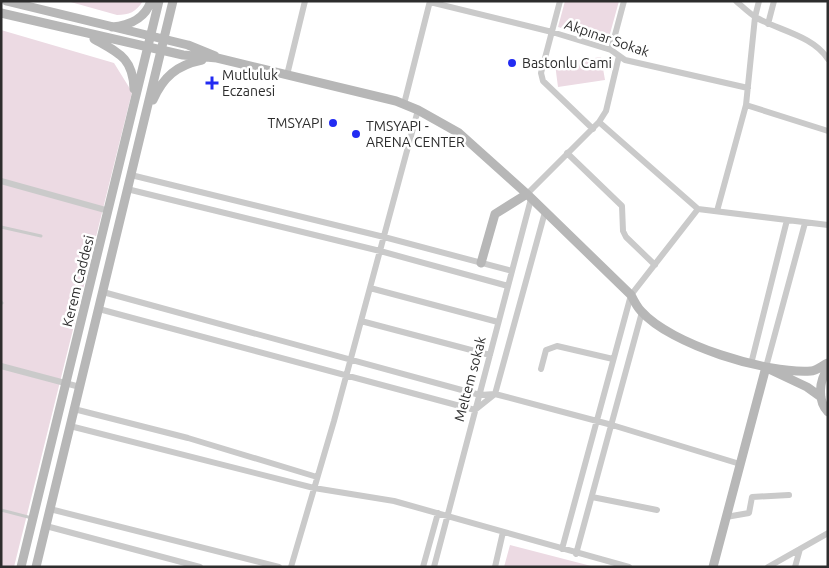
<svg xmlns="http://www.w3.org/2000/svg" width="829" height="568" font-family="Ubuntu,sans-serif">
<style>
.park{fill:#ecdae3}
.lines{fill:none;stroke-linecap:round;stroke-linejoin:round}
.lane{stroke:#cacaca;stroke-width:3}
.street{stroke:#cacaca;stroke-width:6}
.secondary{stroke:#b7b7b7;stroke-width:9}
.poi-dot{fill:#222bf2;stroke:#fff;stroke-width:2}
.labels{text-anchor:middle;stroke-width:5;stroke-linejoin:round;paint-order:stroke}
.street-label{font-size:14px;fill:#2d2d2d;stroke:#fff}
.poi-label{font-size:14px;fill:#2d2d2d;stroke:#fff;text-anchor:start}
</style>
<rect width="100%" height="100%" fill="#fff"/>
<!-- park -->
<path class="park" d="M67 1H143C136 12 129 15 117 15Z
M565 1H619L608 41 558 27Z
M1 30 114 63 132 92 14 567H1Z
M601 57 605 80 558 87 555 64Z
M510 545 595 567H504Z"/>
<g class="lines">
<!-- lane -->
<path class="lane" d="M1 227 41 236
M1 302 2 303
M1 510 32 518"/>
<!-- street -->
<path class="street" d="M560 1 541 73 543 81 593 129
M736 1C743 7 750 14 757 18 781 31 813 36 828 59
M430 2 552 32 611 50 625 60 748 88
M768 24 774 1
M611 50 624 1
M287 75 305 1
M404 104 430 1
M746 105 828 131
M599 122 606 111 619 56
M567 153 622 206 623 231 626 237 655 265
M131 175 384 237 512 271
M1 181 109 211
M127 189 380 251 508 286
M527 194 599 122 698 209 631 295 562 549
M698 209 828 225
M717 211 746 105 755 17 759 1
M370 288 498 322
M103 292 480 395 495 394 545 212
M99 309 475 410 495 394 612 425 740 464
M361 321 490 355
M751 364 787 220
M1 366 80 387
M766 367 805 223
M541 369 546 350 557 346 613 359
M74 409 188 438 317 477
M70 426 314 488 394 501 629 567
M592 497 657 510
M50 509 279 567
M726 517 749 513 752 497 789 495
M46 526 200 567
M576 554 642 312
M291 567 334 421 418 110
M423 567 438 513
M434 567 531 199
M495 567 503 532
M768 567 828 533
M795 567 800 549"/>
<!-- secondary -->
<path class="secondary" d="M6 1 188 45 215 56
M1 13 183 55 217 58 396 101 418 110 459 133 527 194 631 295C634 301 637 307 641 311 671 345 767 374 811 371 816 371 823 365 828 363
M112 27C130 25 145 19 151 1
M94 39C119 53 133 58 134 89
M153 100C163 77 177 65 202 60
M481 263 495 214 527 194
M828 368C819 381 817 400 828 412
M771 370 807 387 821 397
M21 567 159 1
M36 567 173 1
M713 567 766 367"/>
</g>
<!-- markers -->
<g class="poi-dot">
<circle cx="512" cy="63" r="5"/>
<path d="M209.5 75.5h5v5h5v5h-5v5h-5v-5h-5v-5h5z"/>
<circle cx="333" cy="123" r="5"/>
<circle cx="356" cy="134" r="5"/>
</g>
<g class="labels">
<!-- street labels -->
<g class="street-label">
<text transform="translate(607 38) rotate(19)" y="5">Akpınar Sokak</text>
<text transform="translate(78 281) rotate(-76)" y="5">Kerem Caddesi</text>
<text transform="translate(470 379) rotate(-75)" y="5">Meltem sokak</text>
</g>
<!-- poi labels -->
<g class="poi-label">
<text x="522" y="68">Bastonlu Cami</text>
<text x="222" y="80">Mutluluk<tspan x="222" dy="16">Eczanesi</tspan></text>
<text x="323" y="128" text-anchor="end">TMSYAPI</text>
<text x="366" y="131">TMSYAPI -<tspan x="366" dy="16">ARENA CENTER</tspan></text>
</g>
</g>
<!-- border -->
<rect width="829" height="568" fill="none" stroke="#2d2d2d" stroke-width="5"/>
</svg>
